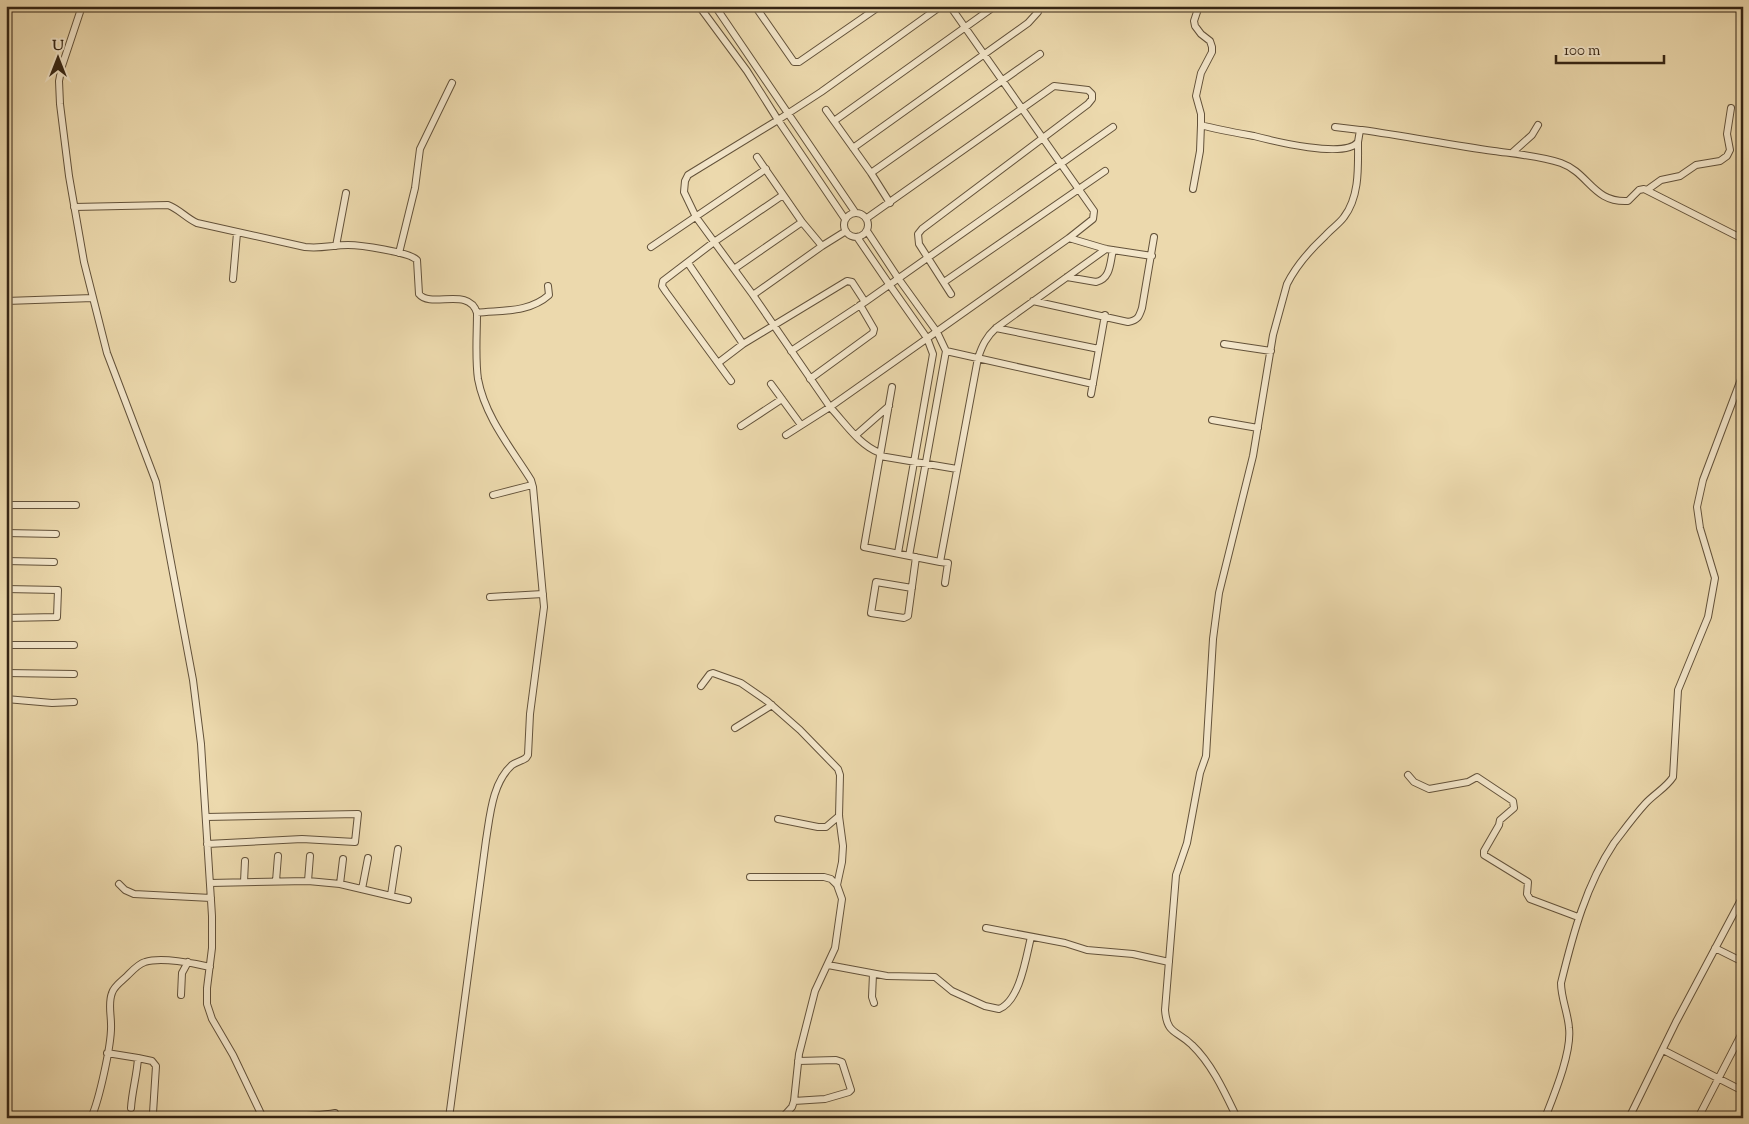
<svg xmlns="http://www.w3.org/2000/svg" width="1749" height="1124" font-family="'Sorts Mill Goudy',serif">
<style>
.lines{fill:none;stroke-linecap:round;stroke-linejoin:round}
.street-casing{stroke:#63523a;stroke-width:8}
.street{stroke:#f3e6ca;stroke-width:6}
</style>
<rect width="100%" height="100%" fill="#ecd9ad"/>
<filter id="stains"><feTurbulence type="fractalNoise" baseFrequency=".004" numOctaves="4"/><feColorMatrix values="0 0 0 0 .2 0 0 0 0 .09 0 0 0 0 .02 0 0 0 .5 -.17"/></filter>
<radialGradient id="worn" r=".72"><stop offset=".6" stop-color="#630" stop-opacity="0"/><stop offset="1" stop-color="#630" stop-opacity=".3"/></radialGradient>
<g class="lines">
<!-- street casing -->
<g class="street-casing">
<path id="street" d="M82 6 62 66 59 81 60 104 69 176 84 262 107 353 156 482 193 680 201 744 212 916V948L207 988V1004L212 1019 233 1055 263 1118
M699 6 747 71 778 120 845 219
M715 6 855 212
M755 6 794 62H799L880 6
M941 6 821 92 778 120 688 175 685 181 684 192 696 217 753 295 830 407 1069 238
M950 6 1094 211 1093 219 1069 238 1106 249 1152 256
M1199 6 1194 21 1195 26 1201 34 1210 41 1212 47V52L1201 73 1196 96 1201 114V125C1219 130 1237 133 1254 136 1273 141 1345 159 1358 142L1360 130H1362C1406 136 1450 145 1494 151 1516 154 1540 156 1561 163 1589 173 1593 203 1628 201L1639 190 1644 189 1743 239
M826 110 871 173 890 203
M834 121 995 6
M1335 127 1360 130
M853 148 1028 23 1038 12 1036 9 1029 6
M1513 152 1532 135 1538 125
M757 157 802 222 822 246
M871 173 1040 54
M1193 189 1200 151 1201 125
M1647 190 1661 180 1680 176 1696 165 1720 161 1727 156 1730 150 1727 134 1731 108
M74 207 168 205C179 209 186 218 197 223L305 247C322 249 332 245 348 245 360 245 409 252 417 260L419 294C431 309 469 286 477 313 477 334 475 358 478 379 485 417 511 448 531 480L533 487 544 607 530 714 528 755 526 758C522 761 516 762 512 765 492 783 490 816 486 840L449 1118
M844 225a12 12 0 1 1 24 0a12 12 0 1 1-24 0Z
M867 218 1054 86 1088 90 1092 94V99L1088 104 922 229 918 234 919 244 951 294
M867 231 898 278 937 332 946 351 909 556
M857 237 889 284 927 338 933 354 898 553
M336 246 346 193
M651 247 766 169
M399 253 415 188 420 149 452 83
M688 263 743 344
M734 269 802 222
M1067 277 1096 282C1111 279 1110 262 1113 250
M233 279 237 233
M944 282 1105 171
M753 295 822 246 846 231
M6 301 93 298
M1033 301 1128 322C1138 320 1139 317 1142 308L1154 237
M477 313C501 310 529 313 549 295L548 286
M996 328 1099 349
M1224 344 1271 351
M791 351 865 302 1113 127
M946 351 1093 384
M718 363 743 344 847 281 852 282 865 302
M810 379 873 333 874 329 860 305
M731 381 666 292 662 286 663 281 714 242 783 195
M771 384 801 425
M892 387 864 547 940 562 978 358C982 346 986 337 996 328L1106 249
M1091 394 1105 315
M1212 420 1258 428
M741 426 782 399
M786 435 830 407C845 423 859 445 880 453V456L957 469
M856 435 889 406
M493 495 532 485
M6 505H76
M6 533 56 534
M6 561 54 562
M940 562 948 563 945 583
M912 588 876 582 871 613 904 618 908 616 916 557
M6 589 58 590 57 617 6 618
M490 597 543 594
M6 645H74
M6 673 74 674
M701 686 710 674 713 673 741 683 767 701 800 730 838 769 840 775 839 816 843 846 842 862 837 885
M6 699 52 703 74 702
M735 728 772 705
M1408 775 1414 782 1429 789 1468 782 1477 777 1513 801 1514 808 1500 820 1499 825 1484 851V855L1528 882 1527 894 1530 899 1578 917
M206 817 358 814 355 842 302 839 207 844
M778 819 818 827H826L839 816
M750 877H824L831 879 837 885 842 899 835 948 815 991 799 1054 794 1101 792 1107 782 1118
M276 881 278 856
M308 881 310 856
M244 882 245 861
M210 883 308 881 340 884 408 900
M119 884 125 890 134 894 211 898
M340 884 343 859
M362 889 368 858
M391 895 398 849
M986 928 1065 943 1087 950 1133 954 1169 962
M1715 948 1743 962
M828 965 887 976 935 977 952 991 985 1006 999 1009C1020 1001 1026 957 1031 937
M873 974 872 997 874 1003
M181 995 182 973 188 962
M1663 1050 1743 1091
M107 1053 138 1058C137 1075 132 1091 131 1108
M138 1058 152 1061 156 1066 153 1113
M794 1101 825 1099 849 1092 851 1090 842 1062 836 1060 798 1061
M91 1118C99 1101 112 1043 111 1024 111 1014 108 1003 112 993 114 986 122 981 127 976 132 971 138 964 145 962 161 957 194 963 210 967
M255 1118 263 1116
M292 1118C306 1115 321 1116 335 1113
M1237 1118C1225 1093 1212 1064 1192 1045 1177 1030 1167 1035 1165 1010L1176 875 1187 843 1200 773 1206 756 1213 639 1219 593 1253 456 1273 335 1287 284C1296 266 1310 250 1325 236 1331 229 1339 224 1344 217 1360 196 1358 166 1358 142
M1545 1118C1554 1095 1572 1052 1569 1028 1568 1013 1561 998 1561 983 1573 934 1586 885 1614 843 1624 830 1634 816 1645 804 1654 794 1666 788 1673 777L1678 690 1708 617 1715 578 1700 528 1697 507 1703 480 1743 374
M1629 1118 1676 1022 1743 896
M1698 1118 1743 1031"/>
</g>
<!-- street -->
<use href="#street" class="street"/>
</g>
<!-- margin -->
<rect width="1749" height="1124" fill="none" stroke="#ecd9ad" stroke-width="25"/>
<rect x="8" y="8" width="1734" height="1109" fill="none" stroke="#352514" stroke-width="2.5"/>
<rect x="12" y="12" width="1724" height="1099" fill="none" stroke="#352514"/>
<!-- north arrow -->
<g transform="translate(58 58)" stroke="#f3e6ca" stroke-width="4" paint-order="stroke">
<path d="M0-4L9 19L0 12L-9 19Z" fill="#352514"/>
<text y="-8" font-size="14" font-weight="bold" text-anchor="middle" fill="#352514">U</text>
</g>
<!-- scale -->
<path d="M1556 55v8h108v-8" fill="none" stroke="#352514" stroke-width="2.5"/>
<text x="1564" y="55" font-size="15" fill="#352514" stroke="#f3e6ca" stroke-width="4" paint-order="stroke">100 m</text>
<rect width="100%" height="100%" filter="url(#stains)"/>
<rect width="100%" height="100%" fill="url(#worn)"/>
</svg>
